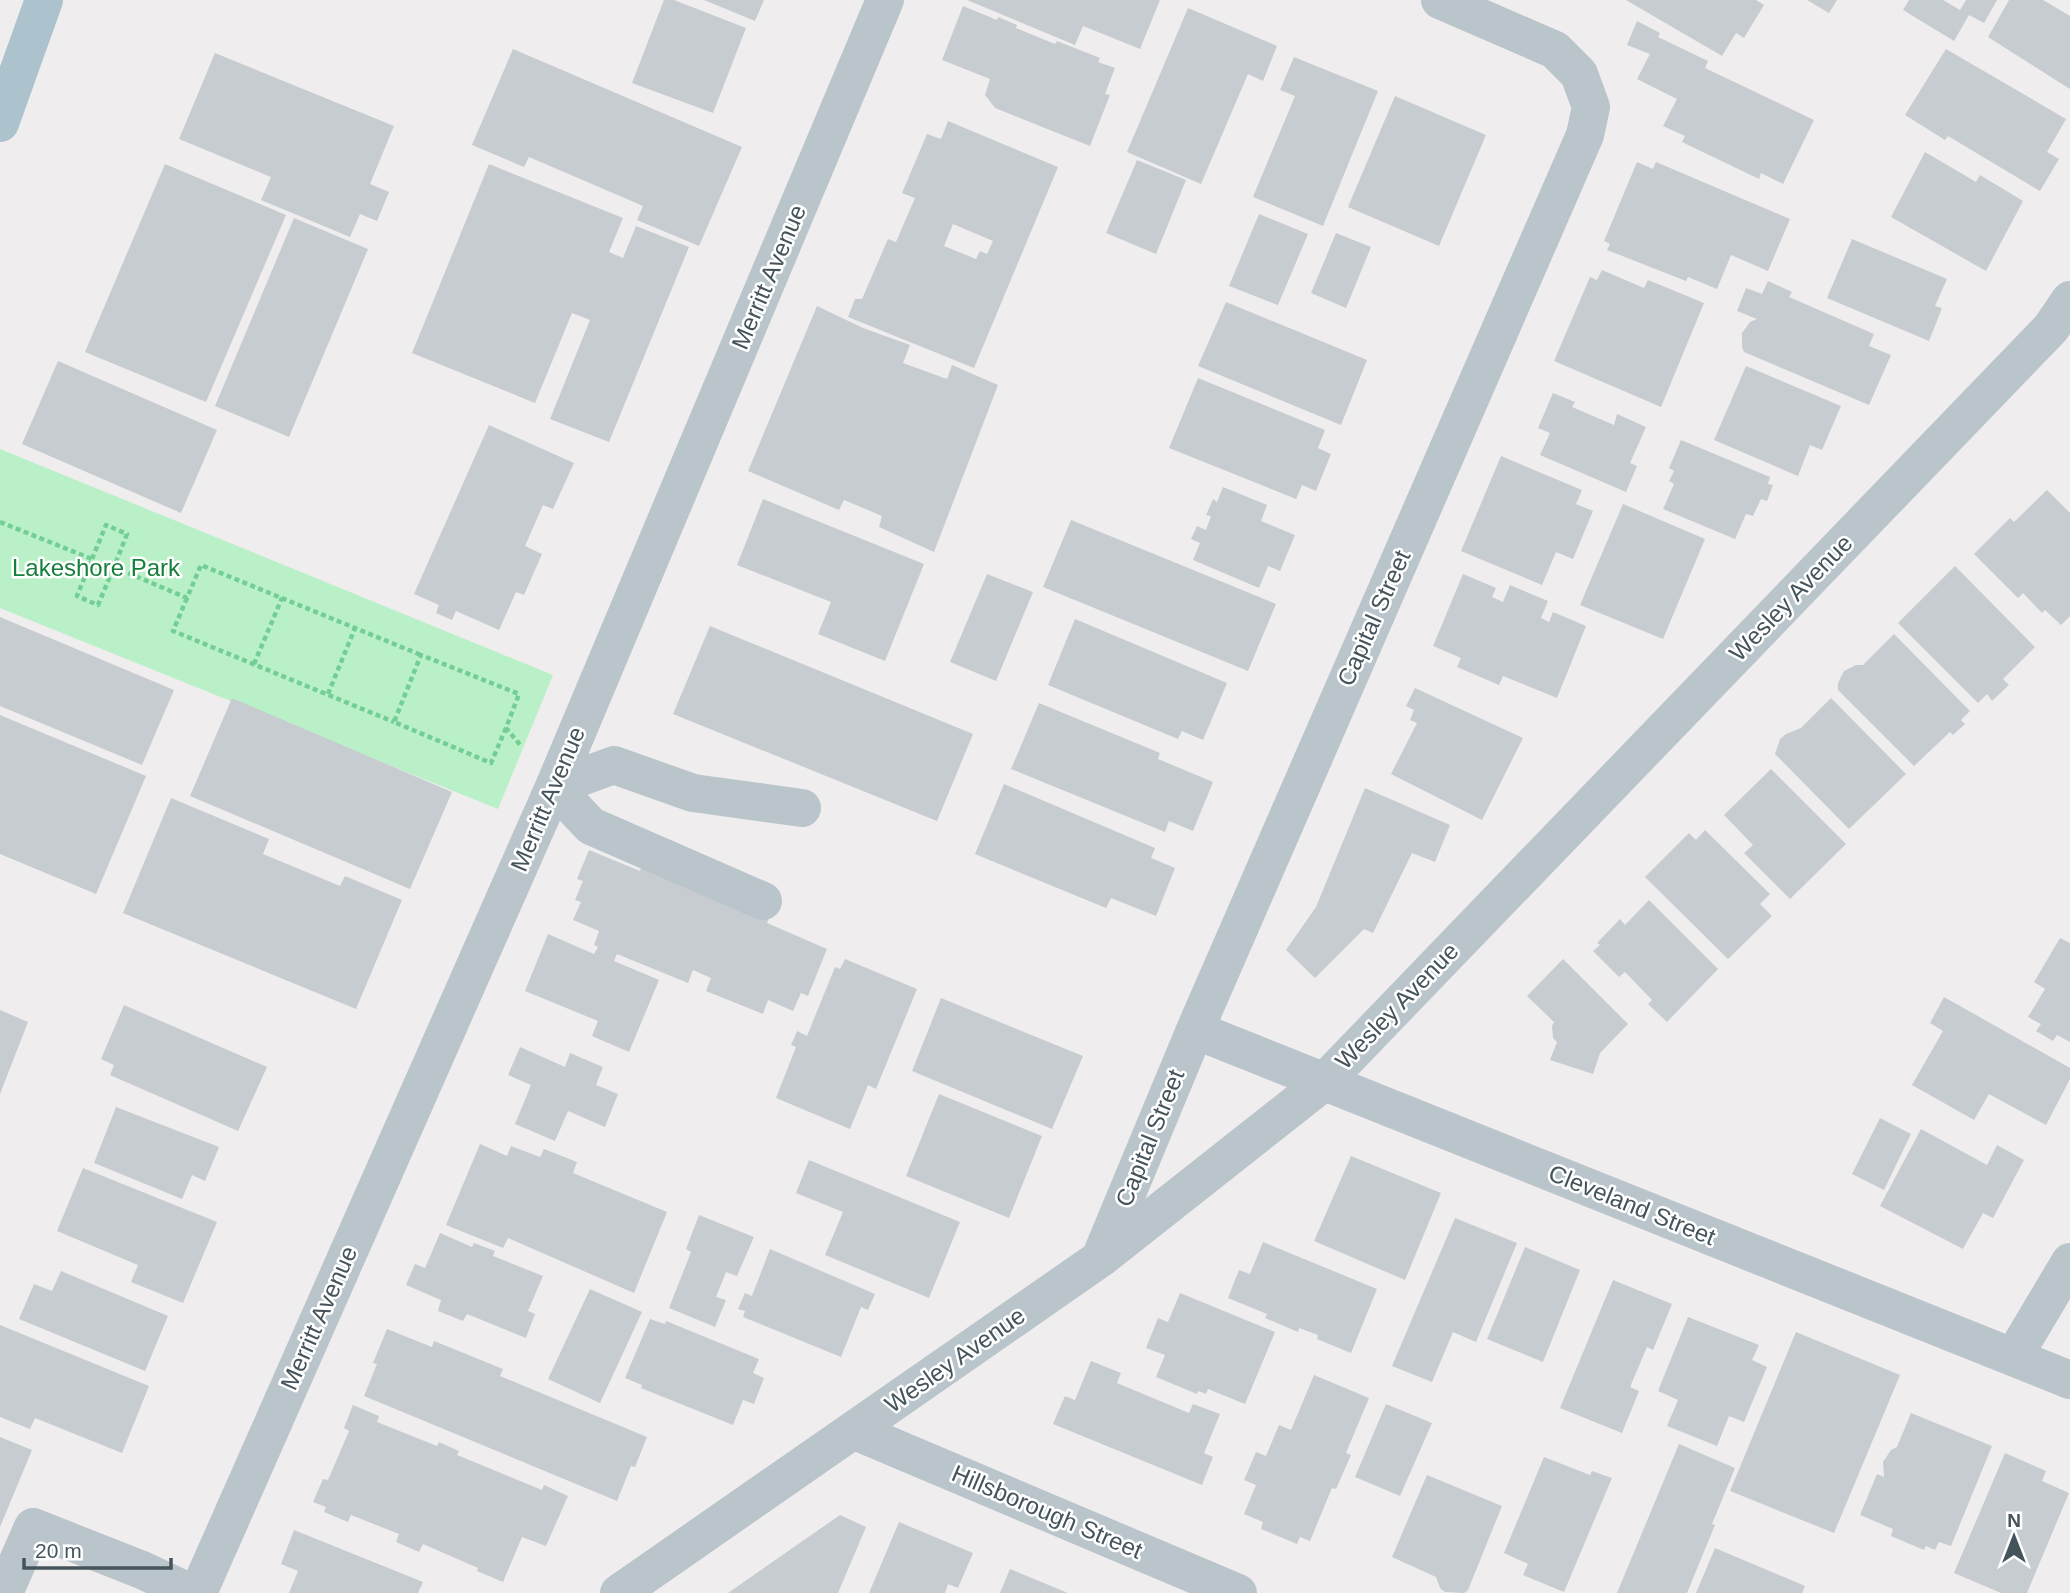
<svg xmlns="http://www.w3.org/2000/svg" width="2070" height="1593" font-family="Arial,sans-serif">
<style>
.green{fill:#baf0c7}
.building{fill:#c7ccd1;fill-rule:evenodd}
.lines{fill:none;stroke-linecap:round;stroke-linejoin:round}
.path{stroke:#72ce94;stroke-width:4.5;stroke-dasharray:5 3.5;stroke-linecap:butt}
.minor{stroke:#b9c5cb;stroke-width:38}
.major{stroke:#acc2cd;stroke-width:38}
.labels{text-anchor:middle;stroke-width:5;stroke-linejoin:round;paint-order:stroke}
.street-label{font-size:24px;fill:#45545b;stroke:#fff}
.park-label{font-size:24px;fill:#157e3a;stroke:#fff}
</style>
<rect width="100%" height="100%" fill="#f0edee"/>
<!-- green -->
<path class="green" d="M0 449 553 675 498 809 0 608Z"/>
<!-- building -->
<path class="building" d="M664 0H674L746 28 713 113 632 83Z
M704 0H764L755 21Z
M967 0H1160L1140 49 1083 26 1075 45Z
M1626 0H1756L1764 5 1744 38 1736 33 1722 56Z
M1807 0H1837L1829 13Z
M1909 0H1943L1960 10 1966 0H1997L1984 23 1969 15 1954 41 1903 10Z
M2009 0H2043L2070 16V89L1988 37Z
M963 6 997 20 998 17 1017 25 1016 28 1055 44 1057 41 1100 58 1098 62 1115 68 1105 94 1110 95 1090 146 995 108 985 95 990 79 942 60Z
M1188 8 1277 46 1263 81 1248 74 1201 184 1127 152Z
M1637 21 1660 33 1658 37 1708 61 1705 68 1814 120 1783 184 1761 173 1759 179 1682 142 1685 136 1663 126 1677 99 1637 79 1650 54 1627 45Z
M513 49 742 147 699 246 637 220 643 206 529 157 524 167 472 145Z
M1946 49 2066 119 2047 152 2059 159 2040 191 1948 136 1945 140 1905 115Z
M215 53 394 126 370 184 389 192 377 221 360 214 350 237 261 200 271 177 179 139Z
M1294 57 1378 91 1323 226 1253 197 1295 96 1280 90Z
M1395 96 1486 135 1439 246 1348 207Z
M948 121 1058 167 974 368 848 317 855 299H862L888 239 896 242 915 198 902 193 927 134 941 139ZM953 224 993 241 987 254 980 251 976 259 944 246Z
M1925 152 1976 182 1980 175 2023 201 1986 271 1891 217Z
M1137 160 1186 180 1156 254 1106 233Z
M1637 162 1653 169 1656 162 1790 219 1768 271 1731 255 1717 289 1688 277 1686 281 1607 250 1610 244 1604 241Z
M165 164 286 215 206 402 85 352Z
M489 164 623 218 609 252 623 258 636 226 689 247 609 442 550 419 590 320 572 313 535 403 412 353Z
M1259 214 1308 234 1278 305 1229 286Z
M294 218 368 249 289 437 215 406Z
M1336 233 1371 247 1346 308 1311 293Z
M1852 239 1947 279 1935 306 1942 308 1929 341 1827 298Z
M1602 270 1644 288 1648 280 1704 303 1661 407 1554 361 1590 277 1597 280Z
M1768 281 1792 292 1789 297 1874 334 1869 346 1891 355 1869 405 1744 352 1742 347V333L1750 322 1757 319 1737 311 1746 288 1762 294Z
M1226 302 1367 360 1341 425 1198 366Z
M817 306 863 328 910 345 903 363 947 379 952 365 998 385 934 552 879 527 882 516 844 500 839 510 748 471Z
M58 361 217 430 181 513 22 444Z
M1746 366 1841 406 1822 450 1810 445 1798 476 1714 440Z
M1198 378 1325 430 1318 448 1331 454 1316 491 1302 485 1296 499 1169 448Z
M1553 393 1575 402 1572 407 1614 425 1617 414 1646 427 1630 463 1637 466 1626 492 1540 455 1550 433 1538 428Z
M489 425 574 463 553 509 543 505 525 546 542 554 524 595 516 592 499 630 456 611 452 620 436 613 439 605 414 594Z
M1681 440 1770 477 1768 484 1773 485 1767 501 1761 499 1753 516 1746 514 1735 539 1663 509 1674 484 1669 481 1674 471 1669 468Z
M1501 456 1582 490 1576 504 1593 511 1573 559 1556 552 1542 585 1461 551Z
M1223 487 1267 505 1261 521 1295 535 1280 571 1268 566 1259 588 1193 560 1200 543 1191 539 1197 526 1206 530 1211 516 1206 515 1213 499 1217 502Z
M2047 490 2070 513V616L2061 625 2045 610 2042 613 2023 593 2018 598 1974 554 2010 518 2014 522Z
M763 499 924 564 885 661 818 634 831 602 737 565Z
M1623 504 1705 539 1663 639 1580 605Z
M1071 520 1276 604 1248 671 1043 587Z
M1955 566 2035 647 2003 679 2009 685 1992 701 1987 694 1978 703 1898 623Z
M987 574 1033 592 996 681 950 662Z
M1463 574 1496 588 1492 597 1503 602 1510 585 1548 601 1541 618 1549 622 1553 612 1586 626 1557 698 1503 676 1499 685 1457 667 1461 658 1433 646Z
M0 617 174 690 142 765 0 706Z
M1075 619 1227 683 1203 740 1182 731 1178 739 1048 685Z
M710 626 973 734 937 821 673 714Z
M1894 634 1970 711 1961 720 1965 724 1953 735 1950 732 1914 766 1838 690V683L1844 671 1856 665H1863Z
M1415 688 1523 738 1482 820 1391 774 1417 723 1410 720 1414 710 1406 706Z
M232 698 452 792 410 889 190 796Z
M1831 698 1906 774 1849 829 1775 754 1780 739 1786 734 1801 728Z
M1039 703 1160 753 1158 759 1213 782 1193 831 1169 821 1165 832 1011 769Z
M0 715 146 776 96 894 0 854Z
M1771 769 1846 844 1790 899 1744 853 1753 845 1724 815Z
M1004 784 1155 848 1151 858 1175 868 1156 916 1111 898 1106 908 975 854Z
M1365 788 1450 825 1435 862 1412 853 1373 933 1364 929 1315 978 1286 950 1316 907Z
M171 798 269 839 263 854 340 886 345 876 402 900 356 1009 123 913Z
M1705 830 1770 894 1760 904 1772 916 1728 959 1645 877 1689 833 1696 840Z
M589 850 640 871 642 864 770 916 767 923 827 949 808 996 801 993 793 1011 768 1000 763 1014 706 991 711 978 693 970 688 983 617 954 614 961 659 980 629 1052 592 1036 598 1021 525 991 548 934 594 954 598 947 594 945 599 931 573 920 581 902 575 900 583 881 577 879Z
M1649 900 1718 969 1667 1022 1648 1004 1652 1000 1625 972 1619 977 1593 951 1600 945 1597 943 1620 919 1625 925Z
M2060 938 2070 943V1042L2057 1035 2053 1041 2036 1031 2041 1024 2028 1017 2045 989 2034 982Z
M845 959 917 989 876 1089 868 1085 850 1129 776 1098 796 1047 791 1045 797 1031 807 1036 835 967 840 969Z
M1563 959 1628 1024 1600 1053 1593 1074 1550 1060 1557 1042 1553 1038 1552 1026 1554 1022 1527 996Z
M1944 997 2070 1068V1079L2046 1125 1989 1094 1974 1120 1912 1085 1943 1031 1930 1023Z
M941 998 1083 1056 1052 1129 912 1071Z
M124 1005 267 1067 238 1131 110 1075 114 1065 101 1059Z
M0 1010 28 1022 0 1094Z
M520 1047 565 1067 570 1053 603 1067 596 1085 618 1094 605 1127 568 1111 555 1141 515 1124 531 1085 508 1075Z
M939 1094 1042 1136 1009 1218 906 1176Z
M116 1107 219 1147 205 1181 192 1175 182 1199 94 1163Z
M1880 1118 1911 1134 1884 1190 1852 1174Z
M1921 1129 1987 1165 1997 1145 2024 1160 1993 1218 1983 1213 1963 1249 1880 1206Z
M480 1144 507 1156 511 1146 540 1157 544 1149 577 1162 573 1173 667 1212 634 1293 508 1238 503 1248 446 1225Z
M1351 1156 1441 1193 1405 1280 1314 1241Z
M809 1160 960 1222 929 1298 825 1255 843 1212 796 1193Z
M83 1168 217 1222 183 1303 131 1282 138 1265 57 1231Z
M699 1215 754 1237 737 1276 726 1272 716 1297 726 1300 715 1327 669 1308 691 1252 686 1249Z
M1455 1218 1517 1243 1476 1342 1453 1332 1432 1382 1392 1366Z
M440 1233 472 1247 474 1243 495 1251 493 1256 543 1276 528 1311 535 1314 526 1338 467 1314 463 1321 438 1311 441 1300 406 1285 415 1264 425 1268Z
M1263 1242 1377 1289 1351 1353 1317 1339 1318 1335 1299 1328 1298 1332 1265 1318 1267 1314 1228 1298 1239 1270 1250 1274Z
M1525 1247 1580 1270 1543 1362 1487 1339Z
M770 1249 875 1294 868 1310 861 1307 841 1357 743 1317 745 1311 738 1309 745 1293 752 1296Z
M61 1271 168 1316 145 1371 19 1319 34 1284 52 1291Z
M1613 1280 1672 1304 1653 1350 1647 1347 1630 1387 1639 1391 1622 1433 1560 1408Z
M590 1289 642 1312 600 1403 548 1379Z
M1180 1293 1275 1332 1245 1404 1208 1389 1206 1394 1198 1391 1197 1394 1156 1377 1165 1355 1146 1348 1158 1318 1168 1322Z
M1688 1317 1759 1345 1752 1360 1767 1367 1744 1422 1729 1416 1717 1446 1667 1426 1678 1400 1658 1391Z
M650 1319 665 1324 666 1321 759 1359 753 1373 764 1378 754 1404 743 1400 733 1425 641 1388 642 1385 625 1378Z
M0 1325 149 1386 122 1453 35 1418 30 1429 0 1417Z
M387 1329 432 1347 434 1341 503 1369 500 1376 647 1437 635 1467 631 1466 617 1501 364 1396 377 1364 373 1363Z
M1796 1332 1900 1375 1834 1533 1730 1491Z
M1091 1361 1121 1373 1117 1383 1189 1413 1193 1404 1220 1414 1204 1453 1213 1457 1202 1485 1053 1424 1065 1396 1075 1400Z
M1314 1375 1369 1398 1346 1453 1351 1455 1336 1489 1332 1488 1310 1541 1300 1537 1297 1544 1261 1529 1263 1522 1244 1514 1256 1485 1244 1480 1256 1452 1266 1456 1279 1425 1291 1430Z
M1386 1404 1432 1423 1400 1496 1355 1477Z
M353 1405 379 1416 377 1422 437 1446 439 1442 459 1451 457 1455 542 1490 544 1485 568 1496 546 1546 522 1537 503 1582 477 1571 478 1568 423 1544 419 1552 396 1542 399 1534 351 1515 348 1522 324 1512 326 1507 313 1502 323 1479 328 1480 349 1431 344 1428Z
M1911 1413 1992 1446 1951 1546 1939 1542 1935 1550 1926 1546 1924 1550 1891 1536 1893 1529 1860 1515 1877 1474 1884 1477 1883 1462 1891 1450 1897 1447Z
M0 1437 32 1450 0 1527Z
M1679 1444 1735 1468 1712 1524 1715 1525 1687 1593H1617Z
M2005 1453 2046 1471 2042 1481 2069 1493 2027 1593H2001L1954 1573Z
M1544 1457 1590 1475 1592 1471 1612 1478 1564 1592 1523 1575 1528 1564 1504 1553Z
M1427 1475 1502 1506 1468 1590 1464 1593 1445 1592 1440 1588 1436 1577 1392 1557Z
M840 1515 866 1527 838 1593H728Z
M899 1522 973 1553 958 1588 948 1584 945 1593H869Z
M294 1530 423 1582 418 1593H289L298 1571 281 1564Z
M1715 1548 1805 1586 1802 1593H1696Z
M1010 1569 1068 1593H1000Z"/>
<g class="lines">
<!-- path -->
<path class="path" d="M0 522 92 559 77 596 98 605 114 567
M92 559 106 525 127 534 114 567 187 598 201 565 421 655
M187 598 173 631 394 722
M254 664 282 598
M328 694 355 628
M506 728 491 763 394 722 421 655 519 694 506 728 521 746"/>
<!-- minor -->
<path class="minor" d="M763 901 591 826 554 787 614 765 693 793 802 808
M1195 1030 2070 1380
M1101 1256 1195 1030 1585 135 1591 107 1579 74 1555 50 1440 0
M2014 1356 2070 1262
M855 1431 1238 1593
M4 1593 33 1527 142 1570 191 1593
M198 1593 554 787 885 0
M619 1593 1101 1258 1324 1082 2051 328 2070 300"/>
<!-- major -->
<path class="major" d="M0 123 44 0"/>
</g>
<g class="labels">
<!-- street labels -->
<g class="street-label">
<text transform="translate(769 277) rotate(-67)" y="8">Merritt Avenue</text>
<text transform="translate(1791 598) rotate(-46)" y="8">Wesley Avenue</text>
<text transform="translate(1374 618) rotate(-66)" y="8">Capital Street</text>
<text transform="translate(548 799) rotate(-67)" y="8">Merritt Avenue</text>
<text transform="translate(1397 1006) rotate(-46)" y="8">Wesley Avenue</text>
<text transform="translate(1150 1138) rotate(-68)" y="8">Capital Street</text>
<text transform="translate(1632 1205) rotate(22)" y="8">Cleveland Street</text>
<text transform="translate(319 1318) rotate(-66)" y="8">Merritt Avenue</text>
<text transform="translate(955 1360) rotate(-35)" y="8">Wesley Avenue</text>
<text transform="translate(1047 1512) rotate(23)" y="8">Hillsborough Street</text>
</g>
<!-- park labels -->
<g class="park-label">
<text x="96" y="576">Lakeshore Park</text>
</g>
</g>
<!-- north arrow -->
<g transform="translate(2014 1537)" stroke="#ffffff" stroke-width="5" paint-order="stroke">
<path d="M0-5L12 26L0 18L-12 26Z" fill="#45545b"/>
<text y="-10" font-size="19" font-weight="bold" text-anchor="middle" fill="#45545b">N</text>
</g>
<!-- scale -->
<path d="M24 1558v10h147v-10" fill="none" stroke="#45545b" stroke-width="3.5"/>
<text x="35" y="1558" font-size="21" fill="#45545b" stroke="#ffffff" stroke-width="5" paint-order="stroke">20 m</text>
</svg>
